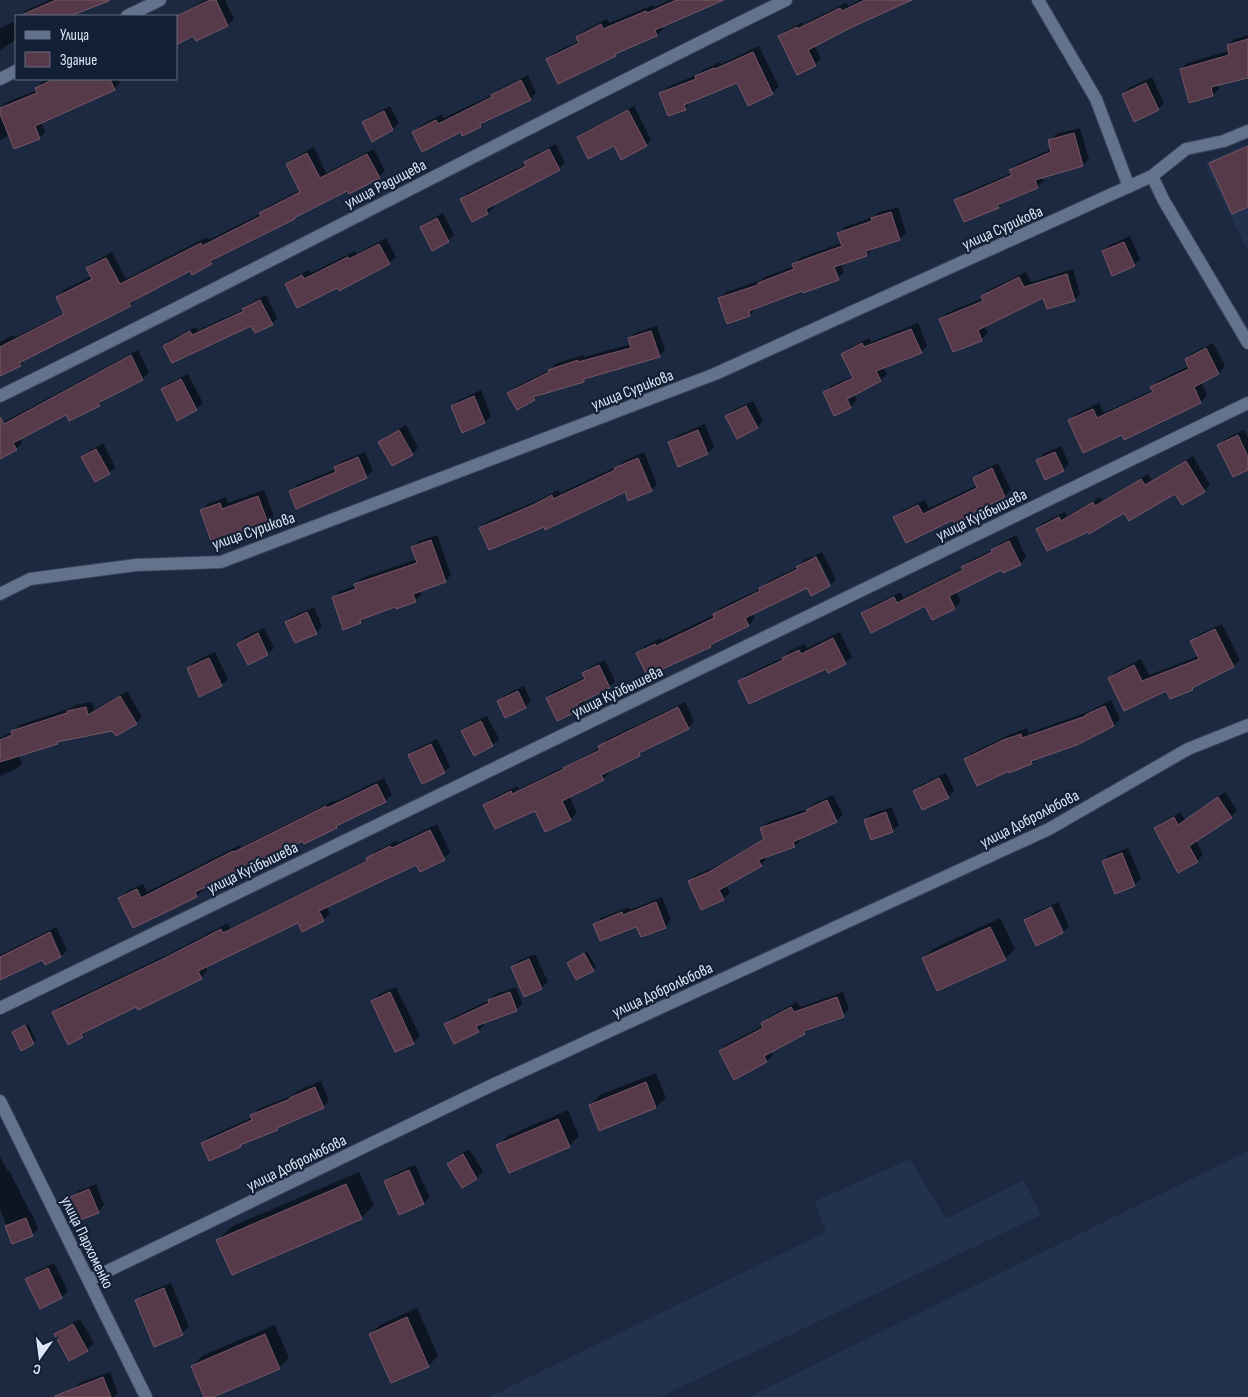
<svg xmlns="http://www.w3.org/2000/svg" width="1248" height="1397" font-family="'Sofia Sans Condensed',sans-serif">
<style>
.built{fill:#21314e}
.shadow{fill:#0007}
.building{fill:#573a49;stroke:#765767}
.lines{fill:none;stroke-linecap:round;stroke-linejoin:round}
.minor-casing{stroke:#3a4458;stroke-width:14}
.minor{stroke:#63738e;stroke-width:12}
.labels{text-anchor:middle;stroke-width:4.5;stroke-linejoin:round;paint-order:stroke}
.street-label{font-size:16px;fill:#dde6f6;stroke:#131f35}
</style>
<rect width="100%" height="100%" fill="#1c2940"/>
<!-- built -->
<path class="built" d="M1248 143V252L1205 163Z
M1248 1151V1397H749Z
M910 1159 946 1219 1024 1180 1041 1215 660 1397H489L826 1232 815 1201Z"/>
<!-- shadow -->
<path class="shadow" d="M50 0H104L67 16H20L25 11Z
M205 0H225L234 19 228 25 196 40 175 16Z
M670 0H714L662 26 663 29 657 35 618 52 615 55 559 83 548 59 554 53 579 41 577 37 583 31 607 19 609 23 653 5 654 7Z
M860 0H908L850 27 814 45 821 59 815 65 779 37 785 31 803 22V24L846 3 848 6Z
M16 21V40L0 50V28Z
M1248 35V77L1218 84 1219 89 1213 95 1181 70 1187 63 1229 51 1228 45 1234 39Z
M759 46 779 87 772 93 738 82 691 101V102L685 109 661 94 667 87 697 75 703 70 720 62 721 64Z
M528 75 536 93 530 99 487 120 481 126 463 134 461 131 414 132 420 126 442 114 444 118 494 94 499 89Z
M1152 77 1164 103 1158 109 1123 94 1129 88Z
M49 79H119L120 83 114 89 41 122 45 132 39 138 10 135 0 140V107L5 103 37 90 36 88 42 82Z
M390 106 399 123 393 129 364 123 370 116Z
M634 106 651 140 646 145 614 144 578 137 584 132Z
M1080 128 1089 159 1083 165 1042 177 1044 181 1037 187 1003 201 998 207 956 200 962 194 1012 173 1011 170 1017 164 1052 149 1050 141 1056 134Z
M556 144 565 163 559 169 493 204 494 207 488 213 472 221 461 199 468 193 526 164 525 162 531 156Z
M1248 145V208L1211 163 1214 161Z
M314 147 326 173 374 149 385 171 379 177 348 189 299 214 294 218 217 257 211 263 190 269 137 299 130 305 27 358 20 365 0 375V342L14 335 16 337 65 312 57 297 64 290 92 276 88 268 94 262 112 252 126 279 207 237 209 240 260 214 267 207 300 190 287 164 294 158Z
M898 207 906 233 900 239 873 248 867 255 841 263 844 272 838 278 803 289 756 308 750 315 720 299 726 292 762 280 765 277 794 266 800 258 842 243 839 233 845 227 875 216 879 212Z
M443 213 454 235 448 241 421 227 428 221Z
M1130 236 1140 259 1134 265 1103 252 1110 245Z
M386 238 396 257 389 263 338 287 286 284 293 278 309 270 311 273 355 251 356 254Z
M1073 269 1080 294 1074 300 1044 296 984 325 988 333 981 339 941 319 947 313 983 298 982 296 988 290 1026 272 1031 282Z
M266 295 277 318 272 324H252L164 346 170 340 196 327 198 330 244 309 250 303Z
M918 323 927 346 921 352 883 367 887 374 881 380 854 394 857 400 851 407 835 414 825 393 831 386 854 376 843 354 849 348 869 338 871 342Z
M657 326 665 350 659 356 587 377 584 381 540 394 534 399 509 393 515 387 551 369 555 364 583 355 584 357 631 344 629 339 635 333Z
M1213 343 1225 366 1219 373 1201 382 1207 395 1201 402 1124 438 1122 434 1069 421 1076 414 1099 403 1104 413 1153 390 1152 387 1158 381 1189 366 1186 359 1192 353Z
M138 350 149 372 143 379 105 398 99 405 70 420 67 414 20 438 22 443 16 449 0 455V424Z
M188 374 203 403 196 409 162 390 169 383Z
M481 390 491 416 485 422 463 431 452 406 459 400Z
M753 401 763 421 757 427 727 417 733 410Z
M705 424 714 447 708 453 679 465 670 443 676 436Z
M406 425 418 448 412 454 380 442 386 436Z
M1244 430 1248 438V469L1219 445 1225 439Z
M103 443 115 467 109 473 83 457 89 451Z
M1061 446 1069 464 1063 470 1037 461 1043 454Z
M365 452 373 471 366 477 290 492 297 485 336 469V468L342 461Z
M644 452 657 484 651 490H625L481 528 487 522 541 499 558 490 560 493 618 466 622 462Z
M1193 456 1210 485 1204 491 1176 492 1125 512 1037 529 1043 523 1065 512 1067 516 1100 497 1102 501 1148 474 1152 480Z
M998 463 1011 490 1005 496 978 509 973 514 956 522 954 518H895L901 511 925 500 929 508 978 485 974 478 980 472Z
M264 490 274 516 268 522 202 510 208 504 226 497 228 503Z
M437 535 451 575 445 581 420 590 421 595 415 601 396 605 366 617 361 622 333 598 339 591 356 586V584L362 578 417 559 413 547 419 541Z
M1016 535 1026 557 1020 564 1002 569 956 592 961 602 954 608 925 605 863 614 869 607 901 592 903 598 963 568 969 561 994 549 999 544Z
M822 552 836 579 831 584 816 555Z
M814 556 829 585 807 586 752 613 755 618 749 625 715 641 710 646 638 653 644 647 661 638 662 640 714 615 720 608 760 589 767 582 798 567 804 560Z
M314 607 322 626 316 633 287 622 293 616Z
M1222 624 1240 660 1234 666 1196 685 1192 689H1167L1109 678 1115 672 1141 659 1149 675 1199 656 1192 642 1198 635Z
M264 628 274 648 267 654 239 644 245 637Z
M840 632 852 657 845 663 740 682 746 675 784 657 790 651 805 644 807 648Z
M215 652 228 679 221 685 188 668 194 662Z
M605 660 615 681 609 687 584 700 585 703 579 709 547 698 553 692 585 677 584 674 590 667Z
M524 686 531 701 525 707 498 701 505 695Z
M127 691 142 717 136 723 113 730 61 740 58 743 18 755 22 763 16 769 0 776V738L13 732 19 725 72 708 74 705 92 702 94 710Z
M1111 700 1120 719 1114 725 1076 743 1037 758 1032 763 966 759 972 753 1011 734 1027 728 1029 733 1090 711Z
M685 702 694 721 688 728 646 749 639 755 608 770 609 773 603 779 569 796 577 813 570 819 535 809 485 805 491 799 517 786 519 789 568 765 600 748 606 740Z
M487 716 499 739 492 745 463 731 469 725Z
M437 739 450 766 444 772 409 755 416 749Z
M946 773 954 790 948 797 914 792 921 785Z
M384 778 392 795 385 801 305 842 303 839 201 887 203 890 196 896 133 926 120 899 126 892 143 884 147 892 240 845 241 847 333 801 334 802Z
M1225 792 1237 810 1231 817 1196 840 1203 855 1197 861 1156 828 1162 822 1181 812 1185 820Z
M833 795 843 815 836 821 800 838 801 840 794 846 766 856 767 858 761 865 726 885 730 893 723 899 689 881 696 875 717 866 765 838 761 829 768 822 810 808 813 804Z
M892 807 899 825 892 831 865 821 871 814Z
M437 824 450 852 444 858 417 863 326 906 330 914 323 920 298 922 205 966 207 971 201 978 137 1005 89 1030 82 1036 53 1012 60 1006 173 952 228 923 230 928 368 859 374 852 397 841 398 843Z
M1128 848 1141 878 1135 885 1116 892 1103 862 1109 855Z
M662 897 671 920 665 927 595 924 601 918 629 907 630 910Z
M1058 902 1069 926 1064 931 1051 905Z
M1049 906 1061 931H1063L1062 932 1025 920 1032 914Z
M1000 918 1015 949 1005 959 923 958 933 949Z
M56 927 67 950 61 956 45 964 43 959 0 979V955Z
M587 951 596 967 593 970 568 963Z
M535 954 548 982 541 988 513 967 519 961Z
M396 987 420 1036 413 1043 373 1001 379 994Z
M516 987 522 1004 516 1010 483 1022 484 1025 478 1031 446 1024 452 1018 489 1000 495 994Z
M843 992 849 1009 843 1016 810 1028 805 1033 771 1051 773 1055 767 1061 720 1051 726 1045 764 1025 763 1023 769 1017 797 1002 800 1007Z
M28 1024 36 1040 33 1043 13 1032Z
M656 1073 666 1098 656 1107 600 1129 591 1105 600 1095Z
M321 1081 329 1101 323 1107 281 1125 277 1128 243 1142 240 1146 202 1144 209 1137 253 1117 252 1115 258 1109 293 1095 297 1091Z
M568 1110 579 1136 569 1146H498L508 1136Z
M469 1149 483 1171 477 1178 462 1186 448 1164 455 1158Z
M0 1157 8 1171 9 1170 31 1214 32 1213 38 1229 32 1235 13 1242 0 1209Z
M415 1165 430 1197 424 1203 400 1213 386 1181 392 1175Z
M359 1172 374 1205 361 1218 218 1240 231 1227Z
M96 1184 104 1205 98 1212 72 1197 78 1191Z
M54 1263 68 1291 62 1297 41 1307 27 1279 33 1273Z
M171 1283 189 1327 182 1333 136 1300 143 1294Z
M417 1308 438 1356 428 1366 370 1334 380 1325Z
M80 1319 94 1343 87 1350 70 1359 56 1334 62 1328Z
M275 1325 289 1358 279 1368 210 1397H205L192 1366 202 1356Z
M110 1372 118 1393 113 1397H75L73 1390 79 1383Z"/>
<!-- building -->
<path class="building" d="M56 0H109V1L70 16H19Z
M210 0H216L228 26 196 41 193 36 176 45V16Z
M676 0H724L655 30 657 36 615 54 616 56 558 84 546 59 579 43 576 37 601 24 603 29 646 11 647 13Z
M865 0H912L850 28 808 50 816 66 797 75 778 36 797 27V29L840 8 842 11Z
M1248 39V78L1211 87 1213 96 1189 103 1180 69 1229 55 1227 45Z
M753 52 773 94 748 106 737 83 684 105 686 110 668 116 659 93 696 79 695 76 714 68 715 69Z
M54 79H110L115 90 35 126 40 139 14 149 0 114V108L37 93 35 88Z
M521 80 531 100 480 124 481 127 462 136 461 132 422 152 412 132 436 120 438 124 492 97 491 95Z
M1146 83 1159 110 1134 122 1122 94Z
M628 110 647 146 621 160 614 146 588 159 577 137Z
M384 111 393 130 372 142 362 122Z
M1074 133 1083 166 1035 180 1038 188 997 205 999 208 964 222 954 200 1012 175 1009 170 1051 152 1048 140Z
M1248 146V207L1232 214 1209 163Z
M549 149 560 170 486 209 488 214 472 222 460 199 526 166 524 162Z
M307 153 320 178 367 154 380 178 349 194 347 191 294 218 295 219 210 261 212 264 192 275 190 271 129 303 131 306 19 363 21 366 0 376V347L64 314 56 297 92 279 86 268 106 258 120 284 201 243 202 246 261 216 259 213 300 192 286 164Z
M891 212 900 240 866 251 867 256 834 267 839 280 803 293 802 291 749 311 750 316 727 324 718 298 758 285V283L794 269 792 264 842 246 837 233 872 221 871 218Z
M437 218 449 242 432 251 420 227Z
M1124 242 1135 266 1112 276 1102 251Z
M379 244 390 264 339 291 337 288 297 308 285 284 302 275 304 279 348 257 349 259Z
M1067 274 1075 301 1047 309 1043 298 978 330 982 341 953 352 939 319 983 301 981 296 1019 277 1024 287Z
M260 300 273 325 255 333 251 326 172 363 163 346 190 331 192 335 244 311 242 309Z
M911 329 922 353 876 371 881 381 847 399 851 408 834 416 823 392 853 378 841 354 862 343 864 347Z
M651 331 660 357 584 379V382L533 397 535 400 517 410 507 393 549 372 548 370 578 360V362L631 348 628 338Z
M1206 348 1219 374 1194 387 1201 403 1124 440 1122 435 1083 453 1068 420 1093 409 1097 418 1153 392 1150 387 1189 369 1185 359Z
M131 355 143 380 98 403 100 406 69 421 66 415 13 443 17 450 0 459V417L4 424Z
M181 379 197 410 177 421 161 389Z
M474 396 485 423 462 433 451 406Z
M746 406 758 428 737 439 725 416Z
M399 430 413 455 392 466 378 442Z
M698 430 708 454 678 467 668 442Z
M1238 435 1248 457V470L1233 477 1217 445Z
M96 449 110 474 95 482 81 457Z
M1055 452 1064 471 1045 480 1036 460Z
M358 457 367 478 296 509 289 491 336 472 334 467Z
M638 458 652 491 628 501 625 492 545 530 544 527 489 550 479 528 533 505 552 495 553 499 615 470 614 468Z
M1186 461 1205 492 1182 505 1175 494 1129 521 1124 513 1089 534 1088 532 1047 551 1036 529 1059 517 1061 521 1093 502 1095 506 1141 479 1145 485Z
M992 468 1005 497 973 513 974 515 955 524 953 520 906 543 893 517 918 505 923 514 977 488 973 478Z
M258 496 268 523 212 543 200 510 220 503 222 509Z
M431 540 446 582 413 594 416 602 396 609 395 607 360 620 361 623 343 630 332 597 356 589 354 584 417 563 411 547Z
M1009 541 1021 565 1003 573 1001 570 949 596 955 609 932 620 925 606 871 633 861 613 894 597 897 603 963 570 961 567 992 552 991 550Z
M816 557 830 586 811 596 807 588 745 618 749 626 710 645 711 647 647 676 636 653 655 644 656 646 714 618 713 614 760 591 759 588 798 569 796 567Z
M307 612 317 634 295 643 285 622Z
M1215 629 1234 667 1192 688 1193 690 1170 699 1166 691 1124 711 1108 678 1134 665 1142 681 1199 659 1190 641Z
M258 633 268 655 248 665 237 644Z
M833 638 846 664 828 673 826 669 749 704 738 681 783 660 782 658 799 650 801 654Z
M209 658 222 686 199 697 187 668Z
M599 665 610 688 577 704 580 710 557 721 546 698 585 679 582 673Z
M518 691 526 708 505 718 497 701Z
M120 696 137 724 116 736 112 731 57 742 58 744 0 762V740L12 735 11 731 67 713V711L86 707 88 715Z
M1105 706 1114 726 1077 745 1031 761 1032 764 1009 773V771L977 786 964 759 1003 740 1021 734 1022 738 1086 716 1085 715Z
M678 707 689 729 639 753 640 756 601 775 604 780 562 801 571 820 545 832 535 811 495 829 483 805 511 791 512 794 564 769 563 768 600 750 598 746Z
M481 721 493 746 474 756 461 731Z
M431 744 445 773 422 784 408 755Z
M939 778 949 798 922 810 913 791Z
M377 784 386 802 336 826 337 828 304 844 303 841 195 892 197 897 133 928 118 898 137 889 141 898 233 851 234 852 326 806 327 808Z
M1218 797 1232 818 1189 846 1198 862 1178 873 1154 828 1174 817 1178 825Z
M827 800 837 822 793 842 795 847 758 860 762 866 719 890 724 900 701 910 688 881 709 872 764 839 760 828 807 812 806 810Z
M886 812 893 832 871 840 864 820Z
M430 830 445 860 420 872 416 865 319 911 324 921 302 932 298 923 250 946 198 971 202 979 138 1010 136 1007 81 1034 83 1037 68 1045 52 1012 165 958 221 929 223 933 367 861 366 858 390 846 392 848Z
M1122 853 1135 886 1115 894 1102 861Z
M656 902 666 928 641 937 636 927 600 941 593 924 622 912 623 915Z
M1051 907 1063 933 1036 946 1024 920Z
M990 927 1006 960 937 991 922 958Z
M50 932 61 957 45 965 42 960 0 980V957Z
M584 953 594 971 576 980 567 963Z
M529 959 542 989 524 997 511 967Z
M390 992 414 1044 395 1052 371 1001Z
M510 992 517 1011 476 1026 479 1032 454 1044 444 1024 489 1003 488 1000Z
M837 997 844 1017 804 1031 805 1034 764 1056 767 1062 734 1080 719 1051 763 1028 761 1023 791 1007 794 1012Z
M25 1025 34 1044 21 1051 12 1032Z
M646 1082 656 1108 599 1131 589 1105Z
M315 1087 324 1108 277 1128 278 1130 240 1145 241 1147 209 1161 201 1143 252 1120 250 1115 290 1099 289 1098Z
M558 1119 570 1147 509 1173 496 1145Z
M463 1154 477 1179 462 1188 447 1164Z
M409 1170 424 1204 399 1215 384 1181Z
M346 1184 362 1219 232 1275 216 1240Z
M89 1189 99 1213 80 1220 70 1197Z
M26 1218 33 1236 12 1244 5 1226Z
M48 1268 62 1298 40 1309 25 1279Z
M164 1288 183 1335 154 1347 135 1300Z
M407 1317 429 1367 391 1383 369 1334Z
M73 1324 88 1351 69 1361 54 1334Z
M265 1334 280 1369 213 1397H204L191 1366Z
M103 1377 111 1397H55V1396Z"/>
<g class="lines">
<!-- minor casing -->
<g class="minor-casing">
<path id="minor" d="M1038 0 1096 99 1129 187
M127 16 160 0
M0 79 16 71
M1152 176 1164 201 1248 343
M0 396C264 267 522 129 786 0
M0 594 30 579 136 565 221 562 715 374 1152 176 1186 149 1224 141 1248 131
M0 1008 1248 403
M0 1101 146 1397
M89 1280 488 1087 1049 829 1188 749 1248 725"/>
</g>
<!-- minor -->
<use href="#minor" class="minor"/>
</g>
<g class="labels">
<!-- street labels -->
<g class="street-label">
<text transform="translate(385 183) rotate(-27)" y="6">улица Радищева</text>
<text transform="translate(1002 227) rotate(-24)" y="6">улица Сурикова</text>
<text transform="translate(632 389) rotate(-21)" y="6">улица Сурикова</text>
<text transform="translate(981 514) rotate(-26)" y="6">улица Куйбышева</text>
<text transform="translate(253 530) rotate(-19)" y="6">улица Сурикова</text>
<text transform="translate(617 691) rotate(-26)" y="6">улица Куйбышева</text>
<text transform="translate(1029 818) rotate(-27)" y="6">улица Добролюбова</text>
<text transform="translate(252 867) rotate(-26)" y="6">улица Куйбышева</text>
<text transform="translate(662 989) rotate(-25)" y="6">улица Добролюбова</text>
<text transform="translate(296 1162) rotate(-26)" y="6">улица Добролюбова</text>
<text transform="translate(88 1242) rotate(64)" y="6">улица Пархоменко</text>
</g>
</g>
<!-- legend -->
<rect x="15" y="15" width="162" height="65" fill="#131f35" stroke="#646f82"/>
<rect x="25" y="31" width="25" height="8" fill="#63738e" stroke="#646f82"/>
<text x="60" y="40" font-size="15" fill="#dde6f6">Улица</text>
<rect x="25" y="52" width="25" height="15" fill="#573a49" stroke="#646f82"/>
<text x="60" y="65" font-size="15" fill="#dde6f6">Здание</text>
<!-- north arrow -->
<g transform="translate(40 1357) rotate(194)" stroke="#131f35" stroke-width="4" paint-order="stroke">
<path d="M0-4L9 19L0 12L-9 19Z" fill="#dde6f6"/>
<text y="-8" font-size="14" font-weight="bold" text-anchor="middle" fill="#dde6f6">С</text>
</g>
</svg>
